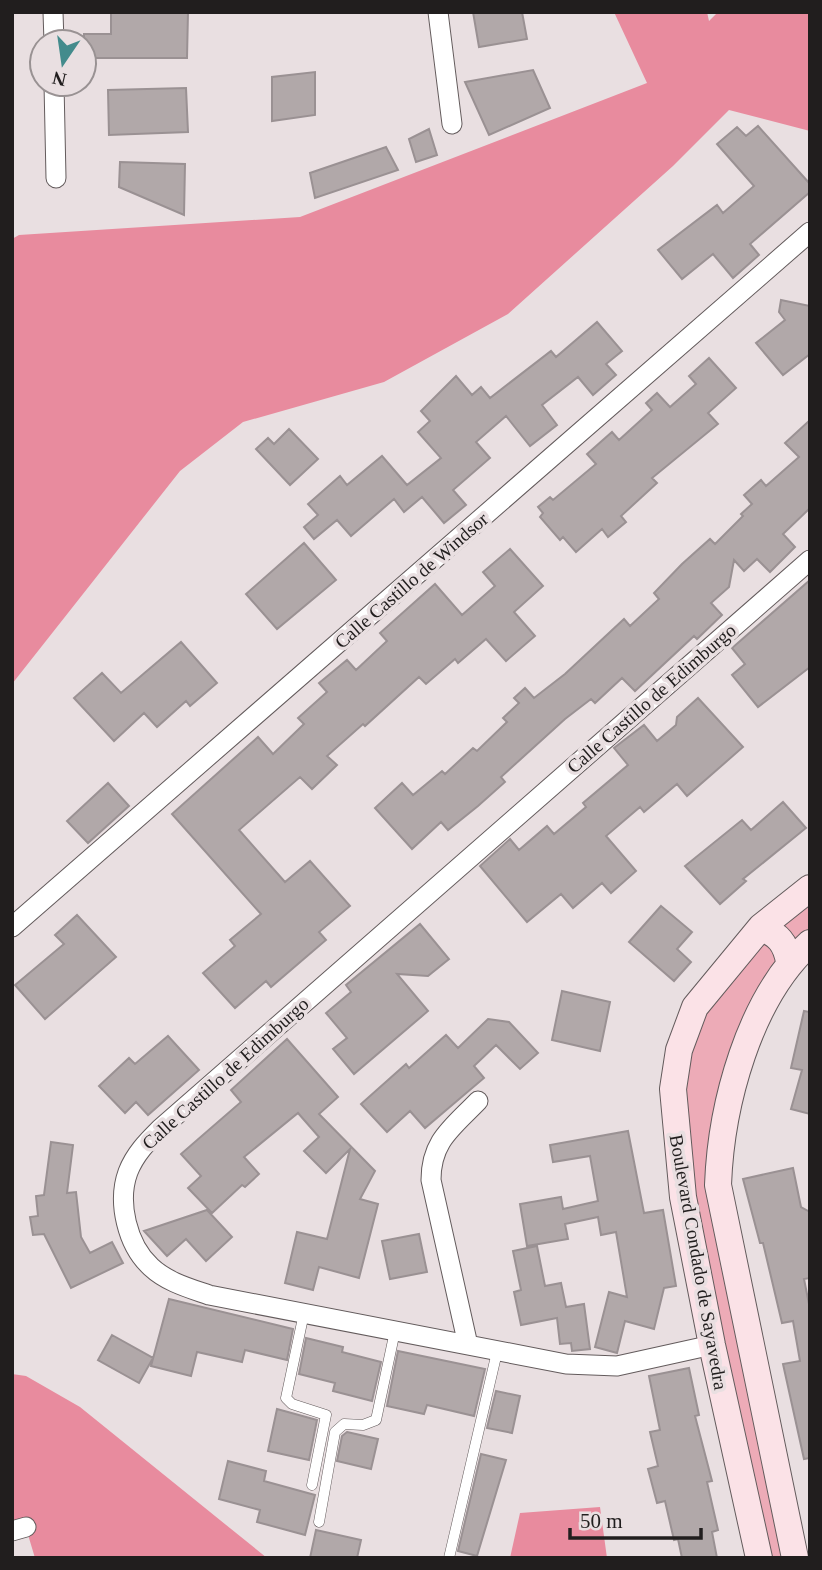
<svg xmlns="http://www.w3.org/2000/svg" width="822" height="1570" font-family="'Times New Roman',serif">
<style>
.green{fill:#edabb7}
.forest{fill:#e88b9e}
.building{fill:#b1a8a9;stroke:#9a9193;stroke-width:2}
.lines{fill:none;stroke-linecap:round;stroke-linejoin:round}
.lane-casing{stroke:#635b5c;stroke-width:11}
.street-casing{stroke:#635b5c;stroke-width:21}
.secondary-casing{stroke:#635b5c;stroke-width:28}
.lane{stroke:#fff;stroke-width:10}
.street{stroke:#fff;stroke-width:19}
.secondary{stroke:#fbe2e7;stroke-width:26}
.labels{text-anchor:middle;stroke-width:7;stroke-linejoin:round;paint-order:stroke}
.street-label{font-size:19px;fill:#211e1e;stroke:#e9dfe1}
</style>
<rect width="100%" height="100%" fill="#e9dfe1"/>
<!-- green -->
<path class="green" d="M810 888V943L763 1006 719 1161 795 1558H759L675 1134 695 1007Z"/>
<!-- forest -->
<path class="forest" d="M614 12H707L709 21 718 12H810V131L729 110 673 166 508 314 384 382 243 422 180 471 12 684V239L19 235 300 217 647 83Z
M12 1374 26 1376 80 1407 267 1558H35L26 1528 12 1531Z
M600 1507 607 1558H510L520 1513Z"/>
<!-- building -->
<path class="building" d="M111 12H188L187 58H84V34H111Z
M473 12H522L527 39 479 47Z
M533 70 550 108 489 135 465 82Z
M315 72V115L272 121V77Z
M186 88 188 132 109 135 108 90Z
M758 126 810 184V192L750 244 759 255 733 278 713 254 682 279 658 250 717 205 723 213 754 186 717 144 737 127 746 136Z
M429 129 437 155 416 162 409 139Z
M386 147 398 170 315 198 310 173Z
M120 162 185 164 184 215 119 187Z
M781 300 810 306V354L783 375 756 343 785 320 779 312Z
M597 322 622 351 606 364 616 375 593 395 578 377 542 405 557 425 530 446 506 416 476 442 490 458 453 490 466 505 444 523 422 497 404 512 394 499 351 536 337 520 314 539 304 527 318 515 308 504 340 476 347 485 382 456 407 485 441 458 418 432 430 421 421 411 456 376 472 395 481 387 490 398 551 351 556 357Z
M709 358 736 388 708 413 718 424 652 478 657 483 621 516 626 522 608 537 602 529 576 552 563 537 560 540 540 517 543 513 538 507 550 497 553 500 596 464 587 454 612 432 619 440 652 410 646 403 657 393 670 407 696 384 689 376Z
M810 420V508L783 534 795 547 770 572 757 559 744 571 734 560 729 587 711 603 722 615 697 639 694 636 635 691 622 678 595 703 591 699 565 719 501 777 505 782 478 806 448 830 441 822 412 849 375 808 402 783 413 795 442 771 445 774 473 748 477 751 507 722 503 718 519 703 514 698 525 688 534 698 565 674 624 619 630 626 659 599 654 593 682 564 710 539 715 544 743 516 741 514 752 504 744 495 761 480 766 486 799 457 785 443Z
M289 429 318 459 290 485 256 449 268 438 274 444Z
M304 543 336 580 277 629 246 594Z
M510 549 543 586 514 612 535 636 506 661 486 639 458 663 455 659 426 684 419 677 365 726 363 724 327 756 337 765 312 789 300 777 239 830 285 882 310 861 350 906 319 932 326 940 271 987 266 981 235 1008 203 973 235 946 230 940 261 914 172 814 258 737 273 754 304 724 298 718 327 692 319 683 347 660 356 670 387 641 380 633 435 584 462 615 495 586 483 572Z
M810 580V667L758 707 732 675 745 664 732 648Z
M181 642 217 683 190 706 186 701 157 727 144 713 114 741 74 698 102 673 121 693Z
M698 698 743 747 687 796 677 784 644 812 640 807 606 836 636 871 611 893 602 883 573 908 561 894 527 922 480 866 510 839 519 850 547 826 554 834 586 807 583 803 628 765 614 748 644 725 657 741 676 725 677 717Z
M108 783 129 806 88 843 67 821Z
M783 802 806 828 743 879 746 881 720 904 685 866 742 820 751 830Z
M661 906 692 932 677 949 691 962 674 981 629 942Z
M77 915 116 957 45 1019 15 985 64 944 55 935Z
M420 924 449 959 428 976 397 974 428 1011 354 1074 333 1049 347 1038 326 1013 351 992 346 985Z
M562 991 610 1002 600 1051 552 1040Z
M804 1011 810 1012V1114L791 1109 802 1070 791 1068Z
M488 1019 509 1022 538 1053 520 1069 496 1045 474 1066 484 1078 425 1128 410 1111 387 1132 361 1104 406 1064 409 1068 446 1035 458 1048Z
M168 1036 199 1070 148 1115 136 1102 125 1113 99 1086 129 1058 135 1064Z
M287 1039 338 1097 319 1114 375 1171 360 1199 378 1204 359 1278 319 1267 313 1290 285 1283 297 1232 327 1239 350 1149 326 1173 304 1151 319 1137 298 1113 244 1157 259 1174 245 1187 242 1185 212 1213 188 1188 201 1176 181 1154 241 1102 231 1090Z
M628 1131 644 1213 663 1210 676 1286 664 1288 654 1329 625 1321 617 1353 595 1347 609 1292 627 1297 616 1232 601 1235 598 1217 565 1224 568 1239 527 1246 520 1204 561 1197 563 1209 598 1201 590 1156 553 1162 550 1145Z
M51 1142 73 1145 67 1193 76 1192 81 1237 90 1253 112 1242 123 1263 71 1288 44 1234 33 1235 30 1217 38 1216 36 1196 44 1195Z
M793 1168 801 1207 810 1212V1278L804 1279 810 1309V1458L804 1459 783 1364 800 1361 793 1321 782 1323 763 1243H760L743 1179Z
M207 1210 232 1237 206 1261 186 1239 167 1256 144 1231Z
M419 1234 427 1272 390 1279 382 1241Z
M537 1246 545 1286 561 1283 566 1307 584 1304 590 1349 572 1351 571 1343 560 1344 557 1318 521 1325 514 1292 521 1290 513 1251Z
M169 1299 293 1329 287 1360 245 1350 242 1362 197 1352 191 1376 151 1366Z
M112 1335 153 1358 139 1383 98 1360Z
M306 1338 343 1347 342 1352 381 1362 372 1401 333 1391 335 1383 299 1374Z
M398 1351 485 1369 474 1416 427 1405 424 1414 387 1406Z
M689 1368 699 1415 695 1416 712 1481 707 1482 718 1530 712 1532 717 1558H682L678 1539 674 1540 665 1501 657 1503 648 1469 658 1466 650 1432 660 1430 649 1376Z
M496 1391 520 1396 512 1433 487 1428Z
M277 1409 317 1420 309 1460 268 1451Z
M347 1432 378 1439 371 1469 337 1461 342 1436Z
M481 1454 506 1460 477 1556 458 1551Z
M228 1461 266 1471 264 1481 315 1495 305 1535 257 1522 260 1510 219 1499Z
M316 1530 361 1540 357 1558H310Z"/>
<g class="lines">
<!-- lane casing -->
<g class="lane-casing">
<path id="lane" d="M304 1313 286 1398 292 1404 326 1415 312 1485
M319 1522 335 1432 344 1424 363 1425 376 1420 395 1331
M449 1558 497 1352"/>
</g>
<!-- street casing -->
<g class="street-casing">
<path id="street" d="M53 12 54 42
M438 12 452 124
M54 84 56 178
M12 927 810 232
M468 1345 431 1180C431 1141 452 1128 478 1101
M712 1345 617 1366 566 1364 209 1295C189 1288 167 1282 151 1267 127 1245 117 1202 128 1172 135 1154 147 1142 160 1129L810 560
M12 1531 26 1527"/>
</g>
<!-- secondary casing -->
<g class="secondary-casing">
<path id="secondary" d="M761 927C779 936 785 942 789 961
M759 1558 712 1345 683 1197 673 1089 679 1050 695 1007 761 927 810 888
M795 1558 718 1185C721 1105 749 998 810 943"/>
</g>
<!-- lane -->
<use href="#lane" class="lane"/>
<!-- street -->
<use href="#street" class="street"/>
<!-- secondary -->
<use href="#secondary" class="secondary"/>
</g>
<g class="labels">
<!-- street labels -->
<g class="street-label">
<text transform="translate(411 580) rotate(-41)" y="7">Calle Castillo de Windsor</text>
<text transform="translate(651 698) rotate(-41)" y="7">Calle Castillo de Edimburgo</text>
<text transform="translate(225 1073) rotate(-42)" y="7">Calle Castillo de Edimburgo</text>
<text transform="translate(699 1262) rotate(80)" y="7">Boulevard Condado de Sayavedra</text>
</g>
</g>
<!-- border -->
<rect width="822" height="1570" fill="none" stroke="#211e1e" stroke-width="28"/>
<!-- north arrow -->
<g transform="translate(63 63) rotate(193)"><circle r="33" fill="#e9dfe1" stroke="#999293" stroke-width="2"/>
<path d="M0-5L12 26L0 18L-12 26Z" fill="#438b8c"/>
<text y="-10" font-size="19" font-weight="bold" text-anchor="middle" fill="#211e1e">N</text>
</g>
<!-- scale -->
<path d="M570 1528v10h131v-10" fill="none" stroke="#211e1e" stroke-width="3.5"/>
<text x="580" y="1528" font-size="21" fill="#211e1e" stroke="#e9dfe1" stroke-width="5" paint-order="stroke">50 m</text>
</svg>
